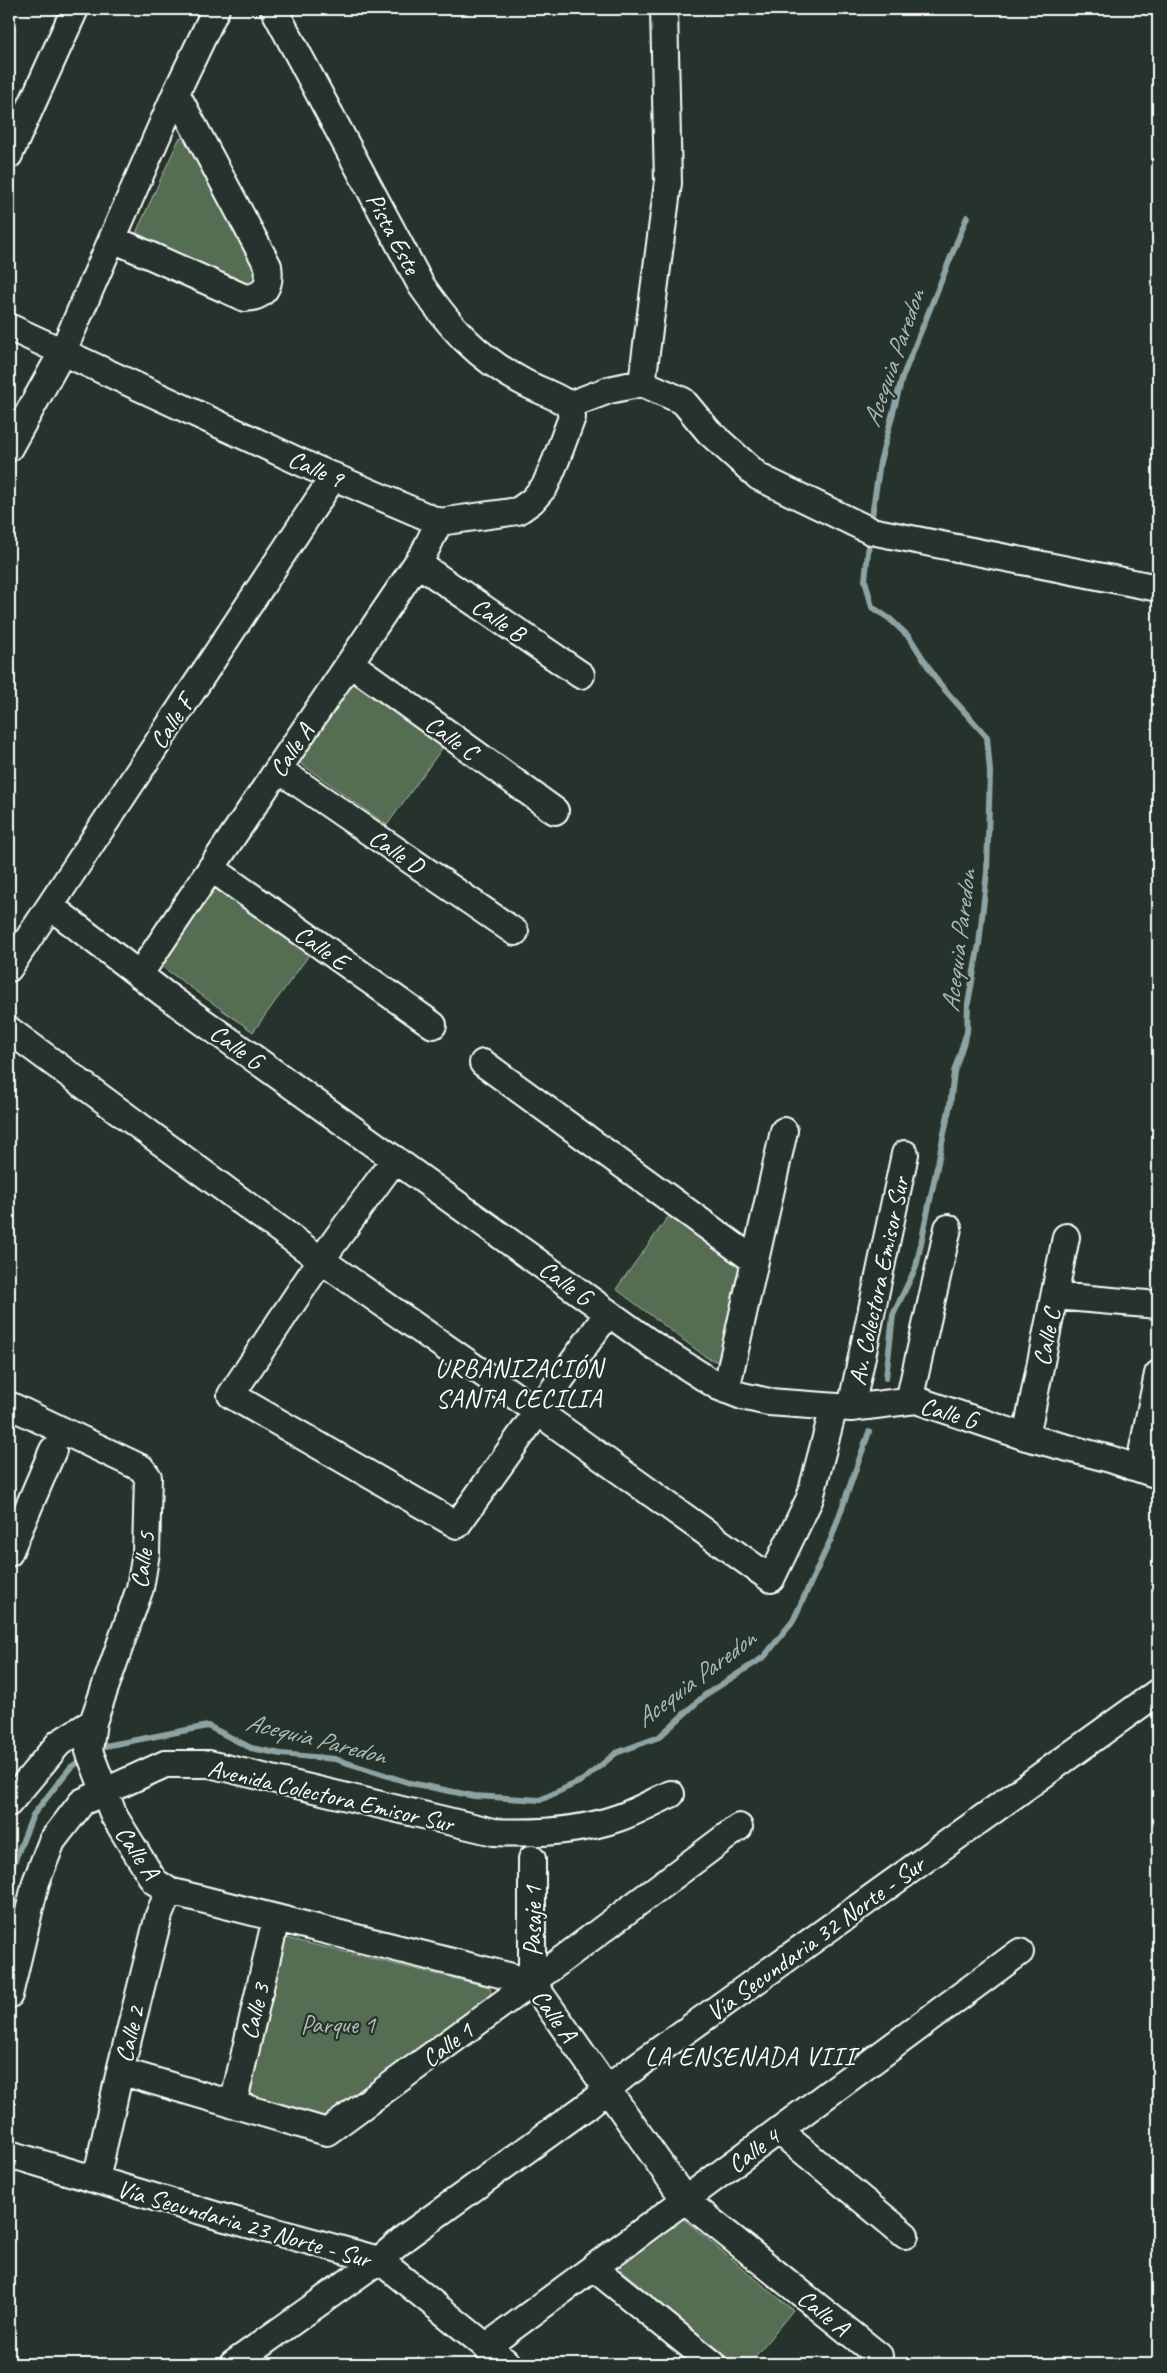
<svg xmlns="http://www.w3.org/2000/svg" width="1167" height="2373" font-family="Caveat,sans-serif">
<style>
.green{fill:#556d52;stroke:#aab6a8}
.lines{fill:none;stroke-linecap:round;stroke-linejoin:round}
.stream{stroke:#8ea4a4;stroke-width:6}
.minor-casing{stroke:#fff;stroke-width:30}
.minor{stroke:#26332d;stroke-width:26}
.labels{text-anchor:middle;stroke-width:4.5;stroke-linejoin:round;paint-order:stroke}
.street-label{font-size:25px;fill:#fff;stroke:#26332d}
.park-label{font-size:25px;fill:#b2bdb1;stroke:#26332d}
.water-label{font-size:26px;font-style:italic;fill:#abb;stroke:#26332d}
.neighbourhood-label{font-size:26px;letter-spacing:1px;fill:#fff;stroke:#26332d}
</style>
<rect width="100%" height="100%" fill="#26332d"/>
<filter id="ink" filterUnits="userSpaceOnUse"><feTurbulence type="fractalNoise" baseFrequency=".02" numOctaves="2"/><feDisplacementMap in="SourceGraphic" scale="10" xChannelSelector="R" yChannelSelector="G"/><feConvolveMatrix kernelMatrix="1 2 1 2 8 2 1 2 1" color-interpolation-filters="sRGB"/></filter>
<g filter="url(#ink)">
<!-- green -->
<path class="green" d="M192 134 265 279 250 285 136 233 179 139Z
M352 683 443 747 387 825 297 761Z
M214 888 309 955 253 1032 161 966Z
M671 1213 745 1261 725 1355 718 1362 706 1357 616 1289Z
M286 1938 490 1987 492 1999 327 2121 247 2097Z
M682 2218 793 2310 749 2364H735L621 2270 620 2265Z"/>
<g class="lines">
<!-- stream -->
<path class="stream" d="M872 516 880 462 902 378 967 217
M869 543 865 580 872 607 890 619 910 638 938 682 987 737 990 772 987 872 979 944 968 1003 967 1032 954 1072 950 1105 916 1267 893 1315 886 1378
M105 1746 208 1726 251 1748 281 1754 335 1759 410 1783 474 1796 540 1800 583 1780 616 1753 659 1737 705 1695 764 1657 793 1621 831 1539 869 1432
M9 1882 11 1870 33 1815 70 1768 77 1763"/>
<!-- minor casing -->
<g class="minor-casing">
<path id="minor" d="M274 9 421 285C451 328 477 358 525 383 540 391 555 395 569 405
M9 155 75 9
M113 239 245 298C265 297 271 285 268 266L176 93
M9 327 311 467 439 522 518 511 532 501 545 486 556 460 572 417 569 405
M642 383 668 183 664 9
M569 405 609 390 642 383 683 401 709 432 759 477 871 531 1158 588
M9 448 63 351 176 93 216 9
M417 563 581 675
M350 663 555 811
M278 769 515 932
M211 868 433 1025
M50 906 163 993 653 1345 719 1387 742 1396 769 1402 851 1408 916 1400 1026 1437 1110 1459 1158 1475
M9 968 334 476
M139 975 424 553 439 522
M9 1030 321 1260 538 1412 771 1579 810 1498 834 1407
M483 1063 755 1261
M395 1159 321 1260 231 1395 457 1525 608 1313
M1055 1296 1158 1305
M726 1390 784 1131
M909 1401 948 1228
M9 1405 141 1468 148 1477 146 1553 140 1588 93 1722 89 1751 114 1816 154 1881 169 1891 532 1982 685 2200 879 2356
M851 1408 905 1154
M1026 1437 1066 1237
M1139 1468 1158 1374
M9 1553 53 1450
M9 1803 59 1743 93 1722
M532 1859V1982
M9 1995 36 1882 52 1841 82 1802 165 1764H209L494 1832C535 1834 578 1832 618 1818 636 1812 653 1802 671 1794
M120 2071 327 2132 532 1982 739 1827
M233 2105 276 1918
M779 2131 905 2235
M9 2154 218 2216 379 2260 508 2364
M96 2180 120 2071 159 1915 169 1891
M594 2268 713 2364
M486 2347 1020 1952
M233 2364 379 2260 407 2236 587 2106 626 2074 1158 1692"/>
</g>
<!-- minor -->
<use href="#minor" class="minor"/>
</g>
</g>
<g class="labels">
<!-- street labels -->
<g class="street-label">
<text transform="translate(394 233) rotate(62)" y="9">Pista Este</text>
<text transform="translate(316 468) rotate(24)" y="9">Calle 9</text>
<text transform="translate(499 619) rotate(35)" y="9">Calle B</text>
<text transform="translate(171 722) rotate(-56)" y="9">Calle F</text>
<text transform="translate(452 737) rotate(36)" y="9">Calle C</text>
<text transform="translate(291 750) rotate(-56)" y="9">Calle A</text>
<text transform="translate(397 851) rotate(34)" y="9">Calle D</text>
<text transform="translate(322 947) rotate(35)" y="9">Calle E</text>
<text transform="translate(237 1046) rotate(36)" y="9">Calle G</text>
<text transform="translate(878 1281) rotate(-78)" y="9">Av. Colectora Emisor Sur</text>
<text transform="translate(566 1282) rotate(36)" y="9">Calle G</text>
<text transform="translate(1046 1337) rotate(-79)" y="9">Calle C</text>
<text transform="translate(949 1412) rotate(16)" y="9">Calle G</text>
<text transform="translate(142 1560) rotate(-82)" y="9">Calle 5</text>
<text transform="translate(331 1795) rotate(13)" y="9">Avenida Colectora Emisor Sur</text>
<text transform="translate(138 1852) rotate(56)" y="9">Calle A</text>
<text transform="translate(532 1921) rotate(-90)" y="9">Pasaje 1</text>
<text transform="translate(815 1938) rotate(-36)" y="9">Vía Secundaria 32 Norte - Sur</text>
<text transform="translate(254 2011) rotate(-76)" y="9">Calle 3</text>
<text transform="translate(555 2015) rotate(54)" y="9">Calle A</text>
<text transform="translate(129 2034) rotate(-76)" y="9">Calle 2</text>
<text transform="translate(447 2044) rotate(-37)" y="9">Calle 1</text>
<text transform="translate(753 2150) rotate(-36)" y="9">Calle 4</text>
<text transform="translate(244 2223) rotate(16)" y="9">Vía Secundaria 23 Norte - Sur</text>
<text transform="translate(824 2312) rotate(39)" y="9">Calle A</text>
</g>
<!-- park labels -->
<g class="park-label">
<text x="338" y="2033">Parque 1</text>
</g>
<!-- water labels -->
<g class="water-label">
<text transform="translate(893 358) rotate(-71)" y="9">Acequia Paredon</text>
<text transform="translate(958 941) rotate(-83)" y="9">Acequia Paredon</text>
<text transform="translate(695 1678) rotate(-37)" y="9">Acequia Paredon</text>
<text transform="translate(316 1738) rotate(14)" y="9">Acequia Paredon</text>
</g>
<!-- neighbourhood labels -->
<g class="neighbourhood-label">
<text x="519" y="1377">URBANIZACIÓN<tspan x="519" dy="30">SANTA CECILIA</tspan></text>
<text x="750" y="2065">LA ENSENADA VIII</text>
</g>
</g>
<!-- margin -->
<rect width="1167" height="2373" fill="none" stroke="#26332d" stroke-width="30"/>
<rect x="15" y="15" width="1137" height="2343" fill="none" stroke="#fff" stroke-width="2" filter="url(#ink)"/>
</svg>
